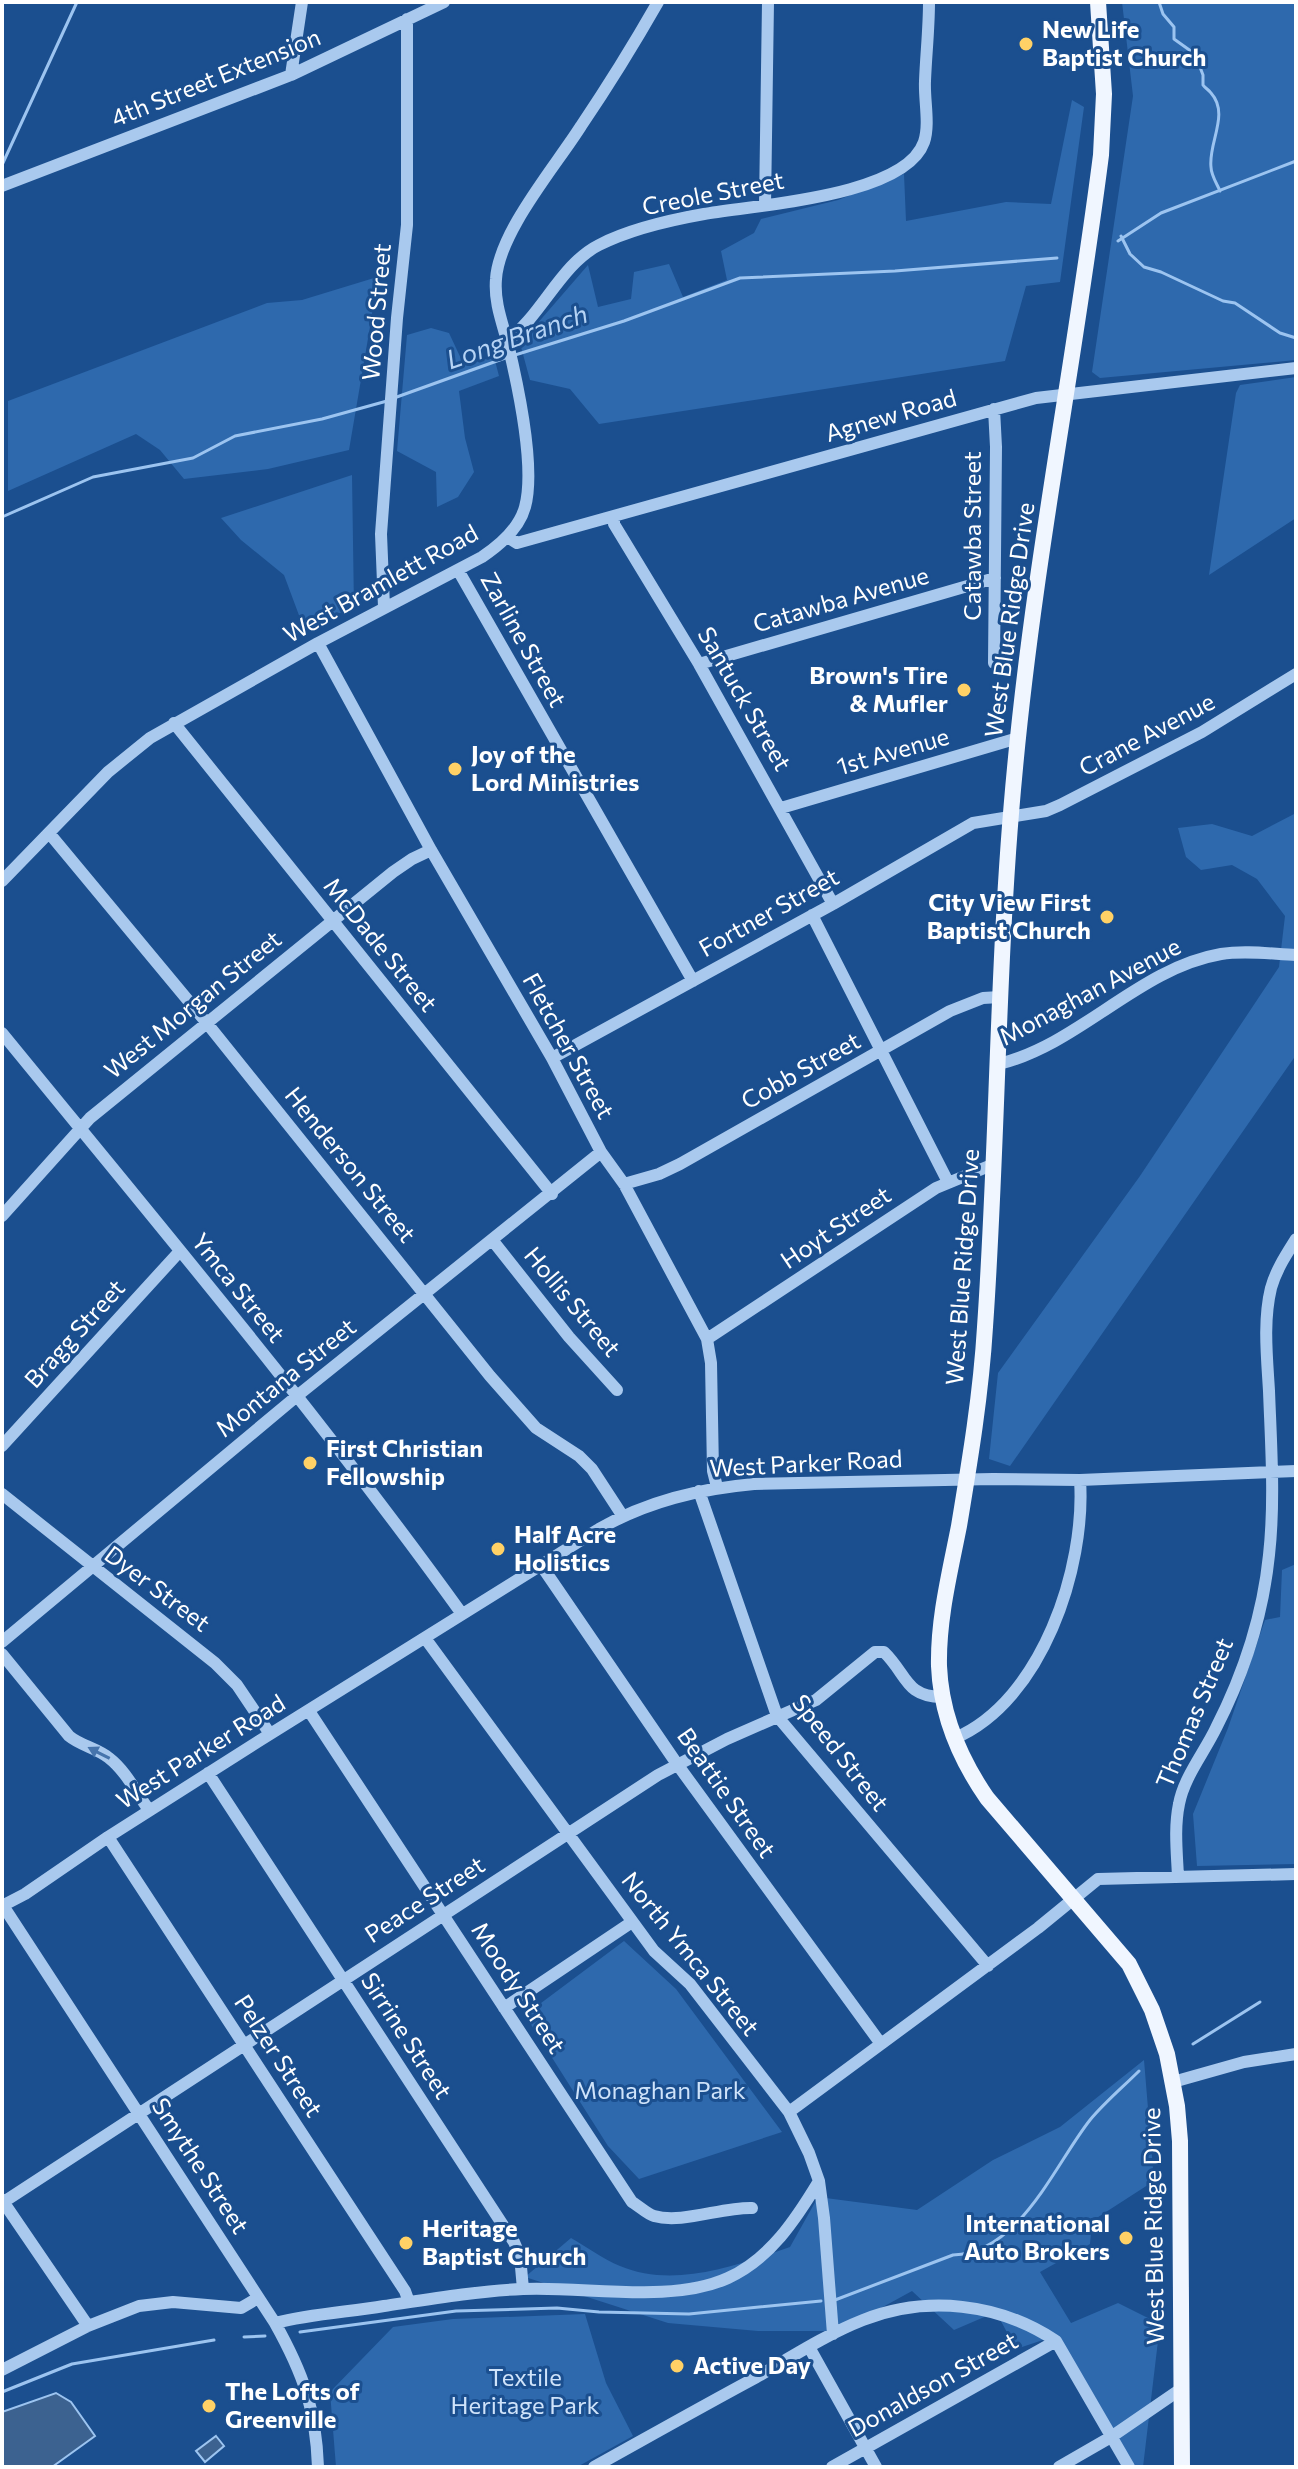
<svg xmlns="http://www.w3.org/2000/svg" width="1298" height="2469" font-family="Commissioner,sans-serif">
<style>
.green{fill:#2e69ad}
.water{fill:#3c6290;stroke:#9cc4f0;stroke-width:2}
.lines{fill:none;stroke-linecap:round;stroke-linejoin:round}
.stream{stroke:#9cc4f0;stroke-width:3}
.minor{stroke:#a9c9ee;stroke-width:12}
.major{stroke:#f0f6ff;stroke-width:16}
.oneway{fill:#4674ac}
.poi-dot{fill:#ffd166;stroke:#1b4f8f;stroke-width:3}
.labels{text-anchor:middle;stroke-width:6;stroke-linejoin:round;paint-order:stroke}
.poi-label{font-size:24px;font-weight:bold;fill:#fff;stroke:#1b4f8f;text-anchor:start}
.street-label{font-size:24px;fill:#fff;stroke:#1b4f8f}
.park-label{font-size:24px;fill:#cfe3fa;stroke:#1b4f8f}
.water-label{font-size:26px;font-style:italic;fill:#b5d3f5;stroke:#1b4f8f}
</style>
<rect width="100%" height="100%" fill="#1b4f8f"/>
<!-- green -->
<path class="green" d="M1122 2H1296V360L1100 378 1092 372 1133 96Z
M1072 100 1084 107 1060 282 1026 286 1005 361 599 424 570 389 530 380 521 347 536 325 588 265 598 307 631 299 634 272 669 264 683 297 727 280 721 251 754 233 761 219 838 200 904 174 906 221 1006 202 1051 204Z
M374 278 372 315 349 450 268 469 184 479 160 450 136 434 8 491V401L267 303 302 300Z
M431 328 449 333 464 365 494 357 499 376 459 391 465 438 474 472 458 497 437 507 436 472 397 451 407 335Z
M1296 377V518L1209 575 1236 393 1240 385Z
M352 475 354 608 303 626 284 575 241 540 221 518Z
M1296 813V1055L1010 1466 989 1459 998 1373 1140 1176 1279 967 1285 916 1257 879 1232 865 1201 870 1186 857 1178 828 1212 824 1252 836Z
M1296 1564V1864L1197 1866 1193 1814 1228 1728 1265 1620 1280 1617 1282 1570Z
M624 1941 676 1989 782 2132 639 2179 608 2146 525 2015Z
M1144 2060 1154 2181 1092 2221 1090 2244 1040 2272 1071 2323 1118 2303 1160 2324 1143 2467H1132L1058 2335 1016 2349 996 2312 954 2330 912 2291 839 2331H758L668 2323 525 2277 571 2238C587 2247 603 2259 620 2266 674 2289 738 2265 790 2247L818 2197 917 2210 993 2160 1060 2127Z
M585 2314 606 2383 633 2436 577 2467H336L330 2392 393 2327 453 2319Z"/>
<!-- water -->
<path class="water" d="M56 2393 71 2402 95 2436 52 2467H2V2412Z
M216 2436 224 2446 205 2462 196 2451Z"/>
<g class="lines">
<!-- stream -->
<path class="stream" d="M1159 2 1163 14 1174 27V39L1195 54 1203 75V85C1205 88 1209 90 1211 93 1230 114 1208 143 1211 167 1211 175 1217 184 1220 191
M2 165 77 2
M1121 236 1130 254 1144 267 1161 272 1223 301 1235 303 1280 333 1296 338
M1118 241 1161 213 1296 161
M515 355 624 321 740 278 895 271 1057 258
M2 359V384
M394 398 508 357
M2 517 93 477 193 458 235 436 322 419 387 401
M1193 2044 1260 2002
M835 2300 953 2255C1020 2253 1055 2164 1090 2120 1105 2102 1123 2087 1139 2071
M300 2332 456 2311 557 2308 599 2312 689 2314 821 2301
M244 2337 265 2336
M2 2392 72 2364 214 2340"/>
<!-- minor -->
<path class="minor" d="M291 75 302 2
M2 186 291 75 444 2
M765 205 768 2
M507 341C542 315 561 264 599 245 630 229 670 220 704 214 754 205 905 197 924 142 930 124 924 100 925 81 926 55 929 29 929 2
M994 409 996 447 994 663
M614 518V524L699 664 833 904
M507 537 517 543 1036 398 1296 368
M458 570 693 981
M384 607 381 534 397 318 407 225V19
M318 643 431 850 552 1058 601 1152 624 1184 707 1339 711 1363 713 1471 717 1487
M699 664 995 578
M174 723 552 1194
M781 808 1018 738
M49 833 206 1022 490 1376 536 1428 579 1456 592 1469 622 1515
M2 881 108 772 150 738 318 643 482 557C500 545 519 529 525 507 536 467 518 386 508 344 502 322 494 302 496 279 499 232 555 167 581 126 608 86 634 44 658 2
M812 915 948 1182
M2 1033C158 1224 318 1414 462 1614
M552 1058 833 904 973 823 1046 811 1060 805 1202 732 1296 674
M999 1064C1080 1044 1139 968 1221 954 1246 950 1272 954 1296 955
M624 1184 659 1174 680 1164 950 1011 983 998 1000 997
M2 1216 90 1118 393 872 412 859 431 850
M493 1241 569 1337 617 1390
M707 1339 936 1188 994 1164
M2 1446 180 1251
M699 1491 777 1716 988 1966
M2 1494 215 1663 237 1685 270 1734
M541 1565 677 1764 881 2044
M425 1638 654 1951 690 1984 789 2112 809 2153 819 2181 824 2218 833 2334
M2 1642 297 1396 601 1152
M2 1654 69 1736C81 1746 97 1748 109 1758 126 1771 137 1794 149 1810
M309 1711 632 2202C639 2206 647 2214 654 2216 682 2224 722 2207 752 2208
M955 1738C1042 1701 1086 1567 1080 1480
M208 1773 514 2242 520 2256 523 2289
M108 1837 405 2291 409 2302
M1178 1877C1177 1853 1174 1828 1179 1804 1184 1777 1204 1753 1216 1728 1243 1675 1263 1614 1269 1555 1275 1501 1271 1445 1269 1391 1267 1357 1263 1321 1271 1288 1276 1270 1286 1255 1296 1239
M2 1904 275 2323C303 2373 316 2409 318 2467
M2 1906 25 1894 108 1837 259 1741 599 1529C648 1501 699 1489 754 1484L993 1479 1080 1480 1296 1471
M504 2008 632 1922
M1173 2082 1244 2062 1296 2054
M789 2112 1038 1928 1098 1879 1296 1874
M2 2200 88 2326
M2 2203 658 1775 727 1739 816 1700 875 1652H884C907 1674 905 1697 942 1697
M275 2323C311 2314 348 2312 384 2306 430 2299 477 2291 523 2289 586 2286 671 2304 728 2278 770 2259 796 2219 819 2181
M809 2347 876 2467
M2 2370 88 2326 139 2306 173 2302 241 2308 258 2298
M594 2467C648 2437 701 2407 755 2378 790 2358 825 2335 863 2320 927 2295 999 2303 1056 2341L1129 2467
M832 2467 1056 2341
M1059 2467 1111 2437 1181 2389"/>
<!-- major -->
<path class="major" d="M1098 2 1104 94 1101 155C1075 360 1034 563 1015 768 997 954 998 1141 985 1327 981 1394 970 1460 959 1526 950 1572 938 1619 939 1666 941 1714 960 1759 987 1798L1129 1964 1152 2010 1167 2054 1177 2106 1180 2141 1182 2467"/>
</g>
<!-- one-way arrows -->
<defs><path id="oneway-solid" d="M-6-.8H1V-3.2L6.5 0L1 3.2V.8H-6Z" transform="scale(2)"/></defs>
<use class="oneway" href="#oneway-solid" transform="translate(99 1753) rotate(-153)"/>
<!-- markers -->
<g class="poi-dot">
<circle cx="1026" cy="44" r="8"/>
<circle cx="964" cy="690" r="8"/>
<circle cx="455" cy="769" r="8"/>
<circle cx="1107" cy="917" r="8"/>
<circle cx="310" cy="1463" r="8"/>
<circle cx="498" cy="1549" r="8"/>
<circle cx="1126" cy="2238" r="8"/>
<circle cx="406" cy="2243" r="8"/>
<circle cx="677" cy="2366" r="8"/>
<circle cx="209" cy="2406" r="8"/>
</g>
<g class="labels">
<!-- poi labels -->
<g class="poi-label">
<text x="1042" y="38">New Life<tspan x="1042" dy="28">Baptist Church</tspan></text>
<text x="948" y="684" text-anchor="end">Brown's Tire<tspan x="948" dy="28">&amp; Mufler</tspan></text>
<text x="471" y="763">Joy of the<tspan x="471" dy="28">Lord Ministries</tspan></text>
<text x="1091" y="911" text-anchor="end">City View First<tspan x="1091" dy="28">Baptist Church</tspan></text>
<text x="326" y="1457">First Christian<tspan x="326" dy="28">Fellowship</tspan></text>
<text x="514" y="1543">Half Acre<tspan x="514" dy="28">Holistics</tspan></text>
<text x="1110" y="2232" text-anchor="end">International<tspan x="1110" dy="28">Auto Brokers</tspan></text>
<text x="422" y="2237">Heritage<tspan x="422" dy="28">Baptist Church</tspan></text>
<text x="693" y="2374">Active Day</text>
<text x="225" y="2400">The Lofts of<tspan x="225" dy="28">Greenville</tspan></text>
</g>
<!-- street labels -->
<g class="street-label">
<text transform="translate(216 78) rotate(-22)" y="8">4th Street Extension</text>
<text transform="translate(713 194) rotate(-11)" y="8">Creole Street</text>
<text transform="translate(377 312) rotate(-85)" y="8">Wood Street</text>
<text transform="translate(891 416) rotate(-16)" y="8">Agnew Road</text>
<text transform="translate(973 536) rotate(-90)" y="8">Catawba Street</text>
<text transform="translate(381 584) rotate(-29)" y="8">West Bramlett Road</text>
<text transform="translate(841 600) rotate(-16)" y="8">Catawba Avenue</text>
<text transform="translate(1010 620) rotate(-82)" y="8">West Blue Ridge Drive</text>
<text transform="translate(523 640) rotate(61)" y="8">Zarline Street</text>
<text transform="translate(744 699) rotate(60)" y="8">Santuck Street</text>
<text transform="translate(1147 735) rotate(-28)" y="8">Crane Avenue</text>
<text transform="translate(893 752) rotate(-16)" y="8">1st Avenue</text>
<text transform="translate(769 913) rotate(-29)" y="8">Fortner Street</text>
<text transform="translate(380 945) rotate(51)" y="8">McDade Street</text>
<text transform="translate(1090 992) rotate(-28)" y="8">Monaghan Avenue</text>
<text transform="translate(193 1005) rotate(-39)" y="8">West Morgan Street</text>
<text transform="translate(568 1046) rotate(61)" y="8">Fletcher Street</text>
<text transform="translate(801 1071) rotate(-29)" y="8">Cobb Street</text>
<text transform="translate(350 1165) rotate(51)" y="8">Henderson Street</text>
<text transform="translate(836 1228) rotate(-34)" y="8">Hoyt Street</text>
<text transform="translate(963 1267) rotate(-86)" y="8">West Blue Ridge Drive</text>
<text transform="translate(238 1288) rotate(51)" y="8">Ymca Street</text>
<text transform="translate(572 1302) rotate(50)" y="8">Hollis Street</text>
<text transform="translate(75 1334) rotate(-48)" y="8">Bragg Street</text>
<text transform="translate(286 1378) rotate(-39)" y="8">Montana Street</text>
<text transform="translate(806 1464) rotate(-3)" y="8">West Parker Road</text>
<text transform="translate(157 1589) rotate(37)" y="8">Dyer Street</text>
<text transform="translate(1195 1713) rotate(-67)" y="8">Thomas Street</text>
<text transform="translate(201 1752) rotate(-32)" y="8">West Parker Road</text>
<text transform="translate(840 1753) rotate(52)" y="8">Speed Street</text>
<text transform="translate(726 1793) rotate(55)" y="8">Beattie Street</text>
<text transform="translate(425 1900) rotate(-33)" y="8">Peace Street</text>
<text transform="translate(690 1954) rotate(51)" y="8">North Ymca Street</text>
<text transform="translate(518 1988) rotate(57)" y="8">Moody Street</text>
<text transform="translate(406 2036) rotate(57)" y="8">Sirrine Street</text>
<text transform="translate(278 2056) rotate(57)" y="8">Pelzer Street</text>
<text transform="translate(200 2166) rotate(57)" y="8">Smythe Street</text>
<text transform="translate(1154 2226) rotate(-91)" y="8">West Blue Ridge Drive</text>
<text transform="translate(933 2385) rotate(-29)" y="8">Donaldson Street</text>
</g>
<!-- park labels -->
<g class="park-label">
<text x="660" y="2099">Monaghan Park</text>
<text x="525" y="2386">Textile<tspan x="525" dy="28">Heritage Park</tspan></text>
</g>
<!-- water labels -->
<g class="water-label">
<text transform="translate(517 337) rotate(-19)" y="9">Long Branch</text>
</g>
</g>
<!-- border -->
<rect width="1298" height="2469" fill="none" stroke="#ffffff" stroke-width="8"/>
</svg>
